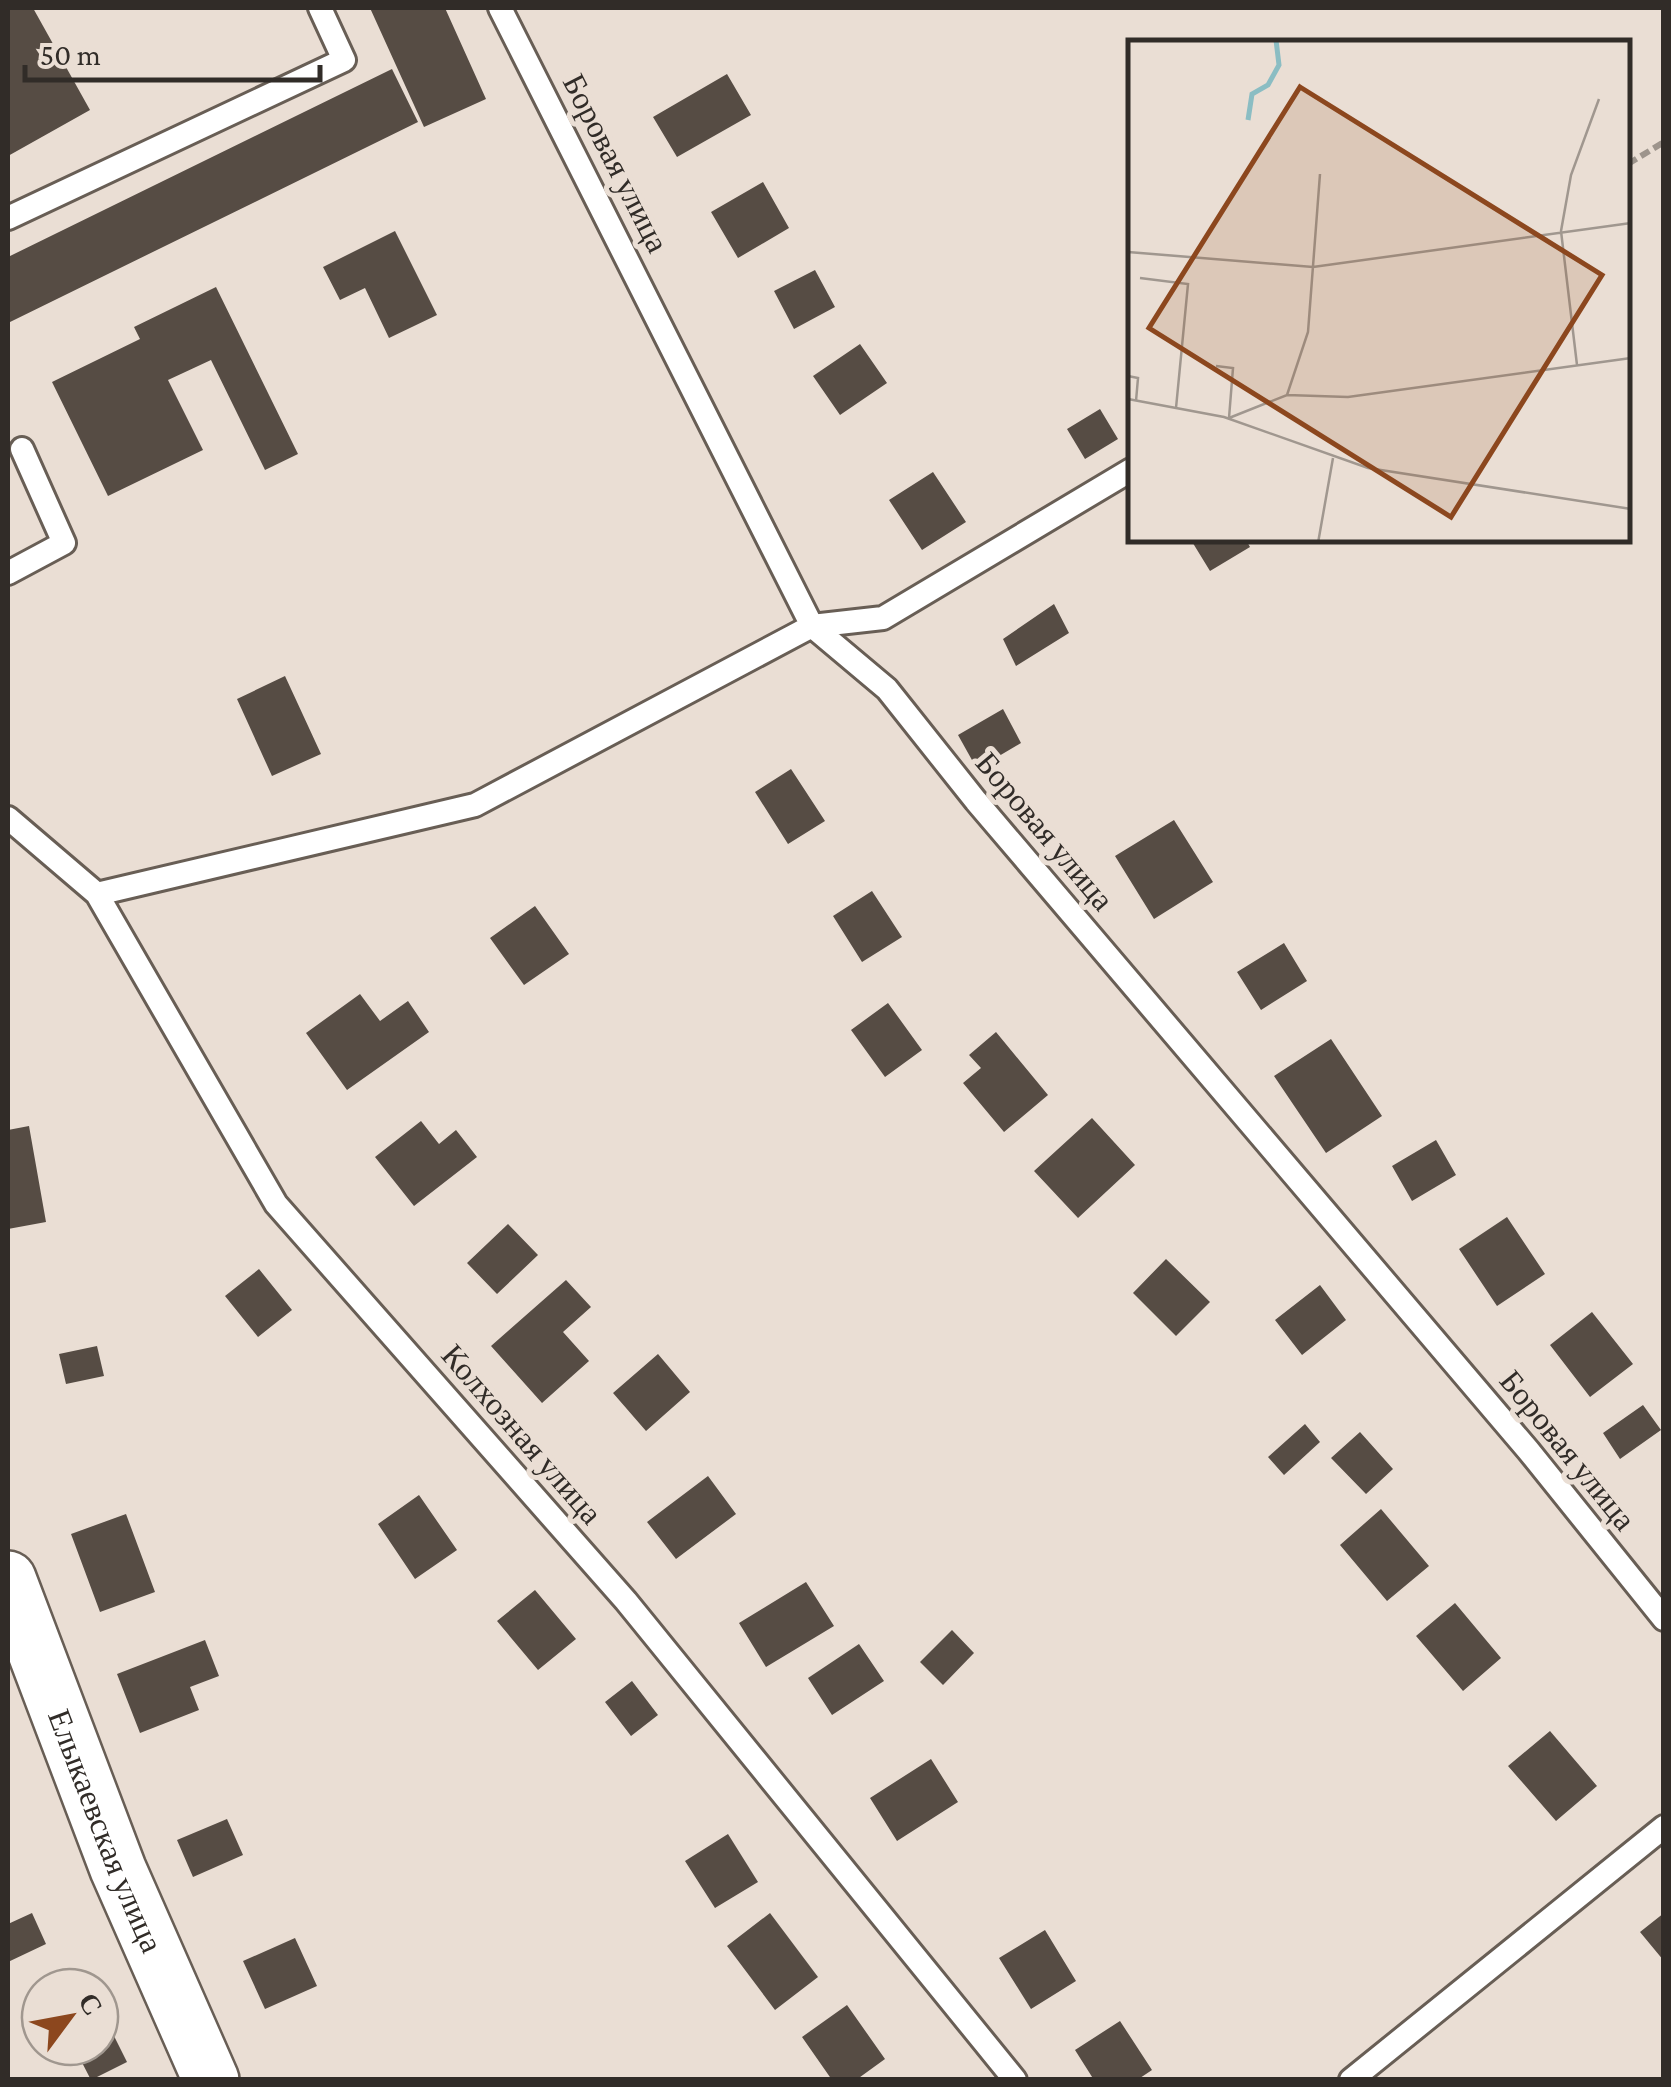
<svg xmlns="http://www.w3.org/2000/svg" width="1671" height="2087" font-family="'Crimson Pro',serif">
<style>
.building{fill:#564c44}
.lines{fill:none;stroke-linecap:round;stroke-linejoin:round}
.service-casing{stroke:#685e55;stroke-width:28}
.tertiary-casing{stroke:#685e55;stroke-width:60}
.path{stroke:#9d948c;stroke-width:6;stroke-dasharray:10 5;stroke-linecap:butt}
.service{stroke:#fff;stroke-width:22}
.tertiary{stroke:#fff;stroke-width:55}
.labels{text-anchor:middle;stroke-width:10;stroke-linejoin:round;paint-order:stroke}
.street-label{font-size:32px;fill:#312c28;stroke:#eaded4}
.inset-river{fill:none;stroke:#8bbdc3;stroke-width:5}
.inset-road{fill:none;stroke:#a0978f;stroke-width:2.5}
.view{fill:#8c471e;fill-opacity:0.15;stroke:#8c471e;stroke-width:5}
.inset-edge{fill:none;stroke:#312c28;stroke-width:5}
</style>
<rect width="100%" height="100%" fill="#eaded4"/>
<!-- building -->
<path class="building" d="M8 8H33L90 110 8 156Z
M370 8H445L486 99 424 127Z
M392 69 418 122 8 323V257Z
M727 74 751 115 677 157 653 117Z
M763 182 789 228 738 258 711 212Z
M395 231 437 315 389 338 365 288 340 300 323 267Z
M815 270 835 307 794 329 774 291Z
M216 287 298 454 265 470 211 360 168 380 203 450 108 496 52 382 140 339 134 327Z
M860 344 887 383 840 415 813 376Z
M1100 409 1118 439 1085 459 1067 429Z
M933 472 966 522 922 550 889 500Z
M1191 540H1246L1250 547 1210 571Z
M1054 604 1069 633 1016 666 1003 639Z
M285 676 321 754 272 776 237 699Z
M1003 709 1021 743 977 769 958 735Z
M791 769 825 821 788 844 755 792Z
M1174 820 1213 882 1154 919 1115 856Z
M872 891 902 937 862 962 833 916Z
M535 906 569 954 524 985 490 938Z
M1284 943 1307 981 1261 1010 1237 972Z
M360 994 380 1021 408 1001 429 1032 347 1090 306 1033Z
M888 1003 922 1050 885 1077 851 1030Z
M996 1032 1048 1095 1004 1132 963 1083 981 1068 969 1055Z
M1331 1039 1382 1116 1326 1153 1274 1076Z
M1092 1118 1135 1165 1078 1218 1034 1171Z
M421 1121 439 1144 456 1130 477 1157 414 1206 375 1157Z
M29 1126 46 1222 8 1229V1130Z
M1436 1140 1456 1175 1412 1201 1392 1166Z
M1507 1217 1545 1274 1497 1306 1459 1249Z
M508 1224 538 1255 497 1294 467 1263Z
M1166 1259 1210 1302 1176 1336 1133 1293Z
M259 1269 292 1310 258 1337 225 1296Z
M566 1280 591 1307 563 1332 589 1361 542 1403 491 1346Z
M1320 1285 1346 1320 1302 1355 1275 1320Z
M1592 1312 1633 1364 1590 1397 1550 1345Z
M97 1346 104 1376 66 1384 59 1354Z
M658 1354 690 1392 646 1431 613 1393Z
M1643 1405 1661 1430 1620 1459 1603 1433Z
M1305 1424 1320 1442 1284 1475 1268 1457Z
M1360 1432 1393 1469 1366 1494 1331 1458Z
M708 1476 736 1514 676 1559 647 1522Z
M419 1495 457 1550 415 1579 378 1524Z
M1381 1509 1429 1566 1387 1601 1340 1545Z
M126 1514 155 1592 100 1612 71 1534Z
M806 1582 834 1626 766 1667 739 1623Z
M535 1590 576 1639 538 1670 497 1621Z
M1455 1603 1501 1658 1463 1691 1416 1636Z
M952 1630 974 1653 943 1685 920 1662Z
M205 1640 219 1676 190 1687 199 1710 140 1733 117 1674Z
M859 1644 884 1681 832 1715 808 1678Z
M632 1681 658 1715 631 1736 605 1702Z
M1550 1731 1597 1786 1556 1821 1508 1766Z
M931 1759 958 1802 897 1841 870 1798Z
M227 1819 243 1855 193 1877 177 1840Z
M728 1834 758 1882 715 1908 685 1861Z
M32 1913 46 1944 8 1962V1924Z
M770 1913 818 1977 775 2010 727 1946Z
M1664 1913V1961L1640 1932Z
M1045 1930 1076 1981 1031 2009 999 1958Z
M295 1938 317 1986 265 2009 243 1961Z
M847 2005 885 2059 856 2080H832L802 2037Z
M1120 2021 1152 2070 1137 2080H1094L1075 2050Z
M108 2024 127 2062 91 2080 74 2047H100V2028Z"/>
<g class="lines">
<!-- service casing -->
<g class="service-casing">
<path id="service" d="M500 8 812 626 887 689 976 801 1528 1450 1664 1619
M8 218 344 60 320 8
M8 573 64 543 22 449
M8 818 97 894 276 1204 626 1601 1015 2080
M97 894 475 805 812 626 883 618 1131 470
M1351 2080 1664 1827"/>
</g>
<!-- tertiary casing -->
<g class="tertiary-casing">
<g id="tertiary">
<path id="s1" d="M8 1579 118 1869 211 2080"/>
</g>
</g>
<!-- path -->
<path class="path" d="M1628 164 1664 142"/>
<!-- service -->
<use href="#service" class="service"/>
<!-- tertiary -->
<use href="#tertiary" class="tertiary"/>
</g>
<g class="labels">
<!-- street labels -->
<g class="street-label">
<text transform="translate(616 163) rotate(63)" y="11">Боровая улица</text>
<text transform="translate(1045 831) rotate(50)" y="11">Боровая улица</text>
<text transform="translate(522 1434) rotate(49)" y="11">Колхозная улица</text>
<text transform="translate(1568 1450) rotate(51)" y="11">Боровая улица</text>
<text dy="11" stroke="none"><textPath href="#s1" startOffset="270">Елыкаевская улица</textPath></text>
</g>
</g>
<!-- overview -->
<g transform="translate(1128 40)">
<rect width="502" height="502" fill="#eaded4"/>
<path class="inset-river" d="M120 80 124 54 140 45 151 25 148 0"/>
<path class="inset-road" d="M0 212 185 227 503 183M12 238 60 244 48 368M449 325 433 191 443 135 471 59M88 326 105 328 101 378M0 336 10 338 8 361M159 355 180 292 192 134M0 359 96 377 240 428 503 469M101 378 159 355 220 357 503 318M190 503 205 418"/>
<path class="view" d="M172 47 474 235 323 477 21 288Z"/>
<rect width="502" height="502" class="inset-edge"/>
</g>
<!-- border -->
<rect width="1671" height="2087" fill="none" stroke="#312c28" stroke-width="20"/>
<!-- north arrow -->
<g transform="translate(70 2017) rotate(58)"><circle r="48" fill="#eaded4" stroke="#a0978f" stroke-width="2.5"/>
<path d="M0-8L18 38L0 25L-18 38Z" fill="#8c471e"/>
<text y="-15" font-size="28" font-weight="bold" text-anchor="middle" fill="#312c28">С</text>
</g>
<!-- scale -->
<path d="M25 65v15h295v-15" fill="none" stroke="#312c28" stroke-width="5"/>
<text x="40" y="65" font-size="30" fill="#312c28" stroke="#eaded4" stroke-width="8" paint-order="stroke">50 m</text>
</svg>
